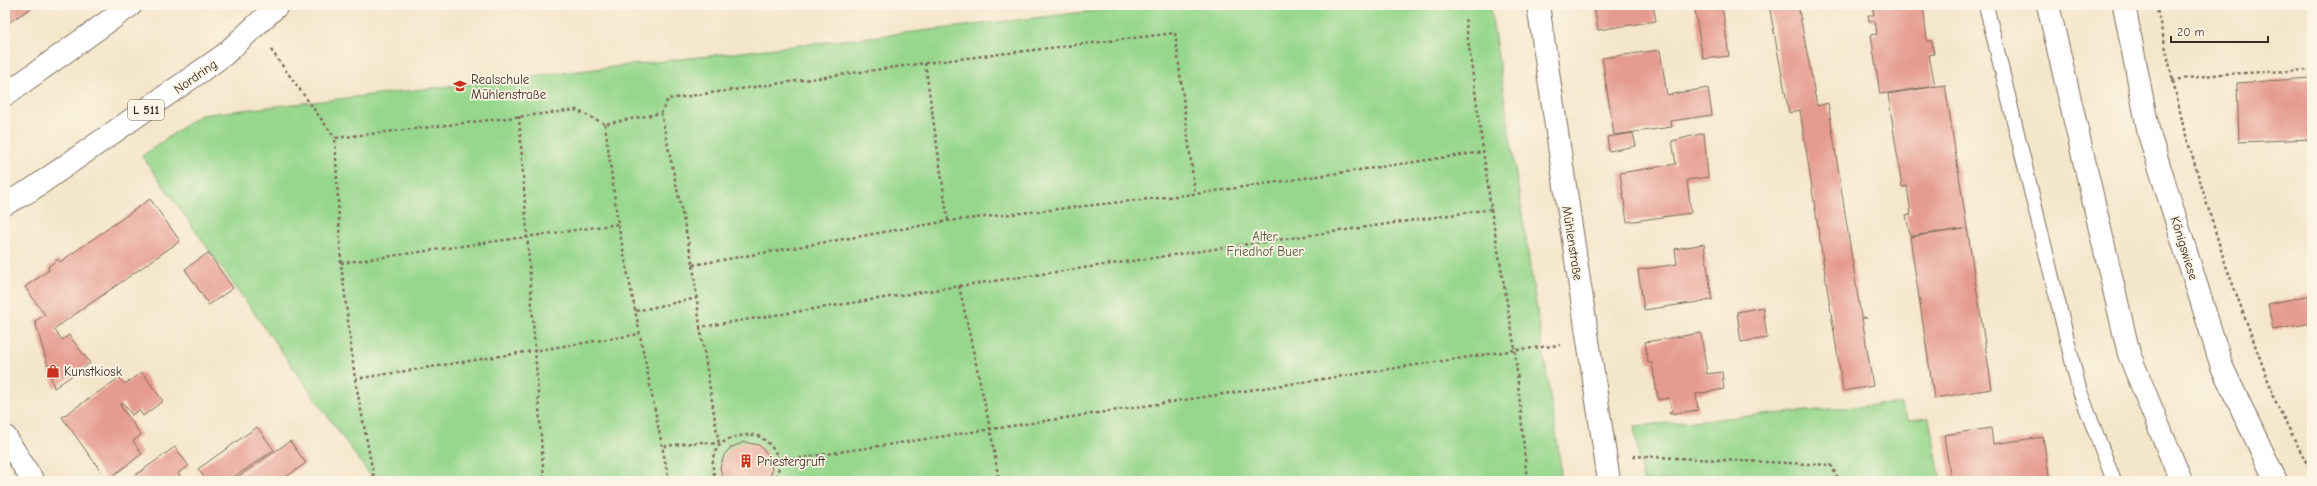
<svg xmlns="http://www.w3.org/2000/svg" width="2317" height="486" font-family="'Comic Neue',sans-serif">
<style>
.green{fill:#97d78d;stroke:#698056}
.building{fill:#e59b8f}
.lines{fill:none;stroke-linecap:round;stroke-linejoin:round}
.lane-casing{stroke:#7c6c5b;stroke-width:16}
.street-casing{stroke:#7c6c5b;stroke-width:24}
.secondary-casing{stroke:#7c6c5b;stroke-width:24}
.primary-casing{stroke:#7c6c5b;stroke-width:24}
.path{stroke:#7c6c5b;stroke-width:2.5;stroke-dasharray:3 3;stroke-linecap:butt}
.lane{stroke:#fff;stroke-width:14}
.street{stroke:#fff;stroke-width:22}
.secondary{stroke:#fff;stroke-width:22}
.primary{stroke:#fff;stroke-width:22}
.labels{text-anchor:middle;stroke-width:3.5;stroke-linejoin:round;paint-order:stroke}
.shield{fill:#fcf5e5;stroke:#75675a;stroke-width:1}
.shield-label{font-size:12px;font-weight:bold;fill:#3b2a1e}
.street-label{font-size:13px;fill:#3b2a1e;stroke:#fcf5e5}
.poi-label{font-size:13px;fill:#3b2a1e;stroke:#fcf5e5;text-anchor:start}
.park-label{font-size:13px;fill:#52553a;stroke:#fcf5e5}
</style>
<rect width="100%" height="100%" fill="#fcf5e5"/>
<filter id="ink" filterUnits="userSpaceOnUse"><feTurbulence type="fractalNoise" baseFrequency=".025" numOctaves="2"/><feDisplacementMap in="SourceGraphic" scale="8" xChannelSelector="R" yChannelSelector="G"/><feConvolveMatrix kernelMatrix="1 2 1 2 8 2 1 2 1" color-interpolation-filters="sRGB"/></filter>
<filter id="wash" filterUnits="userSpaceOnUse"><feTurbulence type="fractalNoise" baseFrequency=".012" numOctaves="4" result="noise"/><feDisplacementMap in="SourceGraphic" scale="16" xChannelSelector="R" yChannelSelector="G"/><feGaussianBlur stdDeviation="0.9" result="paint"/><feColorMatrix in="noise" values="0 0 0 0 0 0 0 0 0 0 0 0 0 0 0 0 0 1.4 0 .05"/><feComposite in="paint" operator="in"/></filter>
<g filter="url(#wash)">
<rect width="100%" height="100%" fill="#f4e6cb"/>
<!-- green -->
<path class="green" d="M1145 5H1490L1561 467 1560 481H374L142 156 200 115Z
M1900 403 1907 420 1929 418 1941 481H1643L1634 426Z"/>
<g id="blocks">
<!-- building -->
<path class="building" d="M5 5H36L5 25Z
M1594 5H1653L1656 21 1598 30Z
M1694 5H1722L1729 56 1703 59Z
M1769 5H1798L1817 106 1828 103 1861 317 1867 318H1862L1873 386 1843 391 1800 110 1789 113Z
M1872 5H1923L1927 41H1932L1934 54 1929 55 1935 86 1880 94 1871 35 1877 34 1875 21H1869L1868 15H1874Z
M1660 50 1667 95 1708 88 1712 115 1671 121 1672 127 1614 135 1602 58Z
M2312 78V139L2239 142 2237 83Z
M1945 85 1992 389 1934 398 1910 237 1964 229 1910 236 1906 215 1911 214 1907 186 1902 187 1888 94Z
M1633 133 1636 146 1609 151 1607 137Z
M1704 133 1708 177 1687 180 1691 213 1627 222 1620 173 1676 164 1672 141Z
M150 199 180 241 54 329 62 340 69 335 90 363 54 388 35 321 45 315 25 287 49 270 48 267 58 259 60 262Z
M1704 244 1712 300 1644 310 1638 270 1677 264 1675 249Z
M208 253 233 288 209 305 185 269Z
M2312 295V323L2273 330 2268 304Z
M1763 307 1767 338 1741 342 1737 312Z
M1701 333 1707 374 1722 372 1724 389 1696 394 1698 410 1670 414 1669 412H1672L1669 398 1658 400 1652 363H1648L1645 342Z
M142 372 163 401 143 416 139 410 132 415 123 403 120 405 141 435 133 441 142 454 107 480 62 417 119 378 125 384Z
M257 427 274 450 228 481H207L198 469Z
M1991 428 1993 444 2043 437 2050 481H1951L1944 435Z
M290 441 306 463 280 481H232Z
M744 442 759 445 770 457 772 471 768 481H725L723 478 720 468 724 455 730 448Z
M175 447 189 466 178 473 183 481H127Z"/>
</g>
</g>
<g filter="url(#ink)">
<use href="#blocks" fill-opacity="0" stroke="#7c6c5b" stroke-width="1"/>
<g class="lines">
<!-- lane casing -->
<g class="lane-casing">
<path id="lane" d="M1986 5 2079 389 2114 481"/>
</g>
<!-- street casing -->
<g class="street-casing">
<path id="street" d="M1538 5 1609 481"/>
</g>
<!-- secondary casing -->
<g class="secondary-casing">
<path id="secondary" d="M2048 5 2129 354 2181 481
M2124 5 2149 134 2222 367 2276 481
M5 436 33 481"/>
</g>
<!-- primary casing -->
<g class="primary-casing">
<path id="primary" d="M5 95 131 5
M5 204 31 190 224 55 278 5"/>
</g>
<!-- path -->
<path class="path" d="M2156 5 2184 129 2225 263 2277 405 2308 466 2311 481
M271 50 335 138
M925 63 948 221
M2172 80 2222 74 2312 70
M661 113 693 265 700 327 959 286 1491 209 1465 17
M519 116 544 481
M605 124 618 224 669 481
M1491 209 1515 350 1527 481
M341 263 618 224
M693 265 948 221 1195 194 1482 152
M959 286 990 428 999 481
M636 311 697 298
M700 327 719 444
M355 379 640 334
M664 446 701 442 719 444
M1633 456 1831 465 1839 481
M377 481 374 478 355 379 341 263 335 138 576 110 605 124 661 113 668 99 925 63 1175 33 1195 194
M716 481C708 457 714 441 740 436 745 435 754 434 758 436 768 440 776 452 780 461L1515 350 1560 345
M773 481 777 477 780 461"/>
<!-- lane -->
<use href="#lane" class="lane"/>
<!-- street -->
<use href="#street" class="street"/>
<!-- secondary -->
<use href="#secondary" class="secondary"/>
<!-- primary -->
<use href="#primary" class="primary"/>
</g>
</g>
<!-- icons -->
<defs>
<g id="school-bare" transform="scale(1.08)"><path d="M0-5L7-2L0 1L-7-2ZM-4 1L0 2.5L4 1V4Q0 6-4 4Z" fill="#c8321e" stroke="#fcf5e5" stroke-width="2.5" paint-order="stroke"/></g>
<g id="shop-bare" transform="scale(1.08)"><path d="M-5-2.5h2.3a2.7 3.5 0 0 1 5.4 0H5L5.5 6h-11ZM-1.5-2.5h3a1.5 2.3 0 0 0-3 0Z" fill="#c8321e" stroke="#fcf5e5" stroke-width="2.5" paint-order="stroke"/></g>
<g id="building-bare" transform="scale(1.08)"><path d="M-4-6H4V6H1V3H-1V6H-4ZM-2.5-4.3h1.7v1.8h-1.7ZM.8-4.3h1.7v1.8H.8ZM-2.5-1h1.7V.8h-1.7ZM.8-1h1.7V.8H.8Z" fill="#c8321e" stroke="#fcf5e5" stroke-width="2.5" paint-order="stroke"/></g>
</defs>
<g fill-rule="evenodd">
<use href="#school-bare" x="460" y="86"/>
<use href="#shop-bare" x="53" y="371"/>
<use href="#building-bare" x="746" y="461"/>
</g>
<g class="labels">
<!-- shield labels -->
<rect class="shield" x="128" y="100" width="36" height="20" rx="3"/>
<g class="shield-label">
<text x="146" y="114">L 511</text>
</g>
<!-- street labels -->
<g class="street-label">
<text transform="translate(195 76) rotate(-35)" y="5">Nordring</text>
<text transform="translate(1573 243) rotate(81)" y="5">Mühlenstraße</text>
<text transform="translate(2185 248) rotate(73)" y="5">Königswiese</text>
</g>
<!-- poi labels -->
<g class="poi-label">
<text x="471" y="84">Realschule<tspan x="471" dy="15">Mühlenstraße</tspan></text>
<text x="64" y="376">Kunstkiosk</text>
<text x="757" y="466">Priestergruft</text>
</g>
<!-- park labels -->
<g class="park-label">
<text x="1265" y="241">Alter<tspan x="1265" dy="15">Friedhof Buer</tspan></text>
</g>
</g>
<!-- margin -->
<rect width="2317" height="486" fill="none" stroke="#fcf5e5" stroke-width="20"/>
<!-- scale -->
<path d="M2171 36v6h97v-6" fill="none" stroke="#3b2a1e" stroke-width="2"/>
<text x="2177" y="36" font-size="12" fill="#3b2a1e" stroke="#fcf5e5" stroke-width="3" paint-order="stroke">20 m</text>
</svg>
